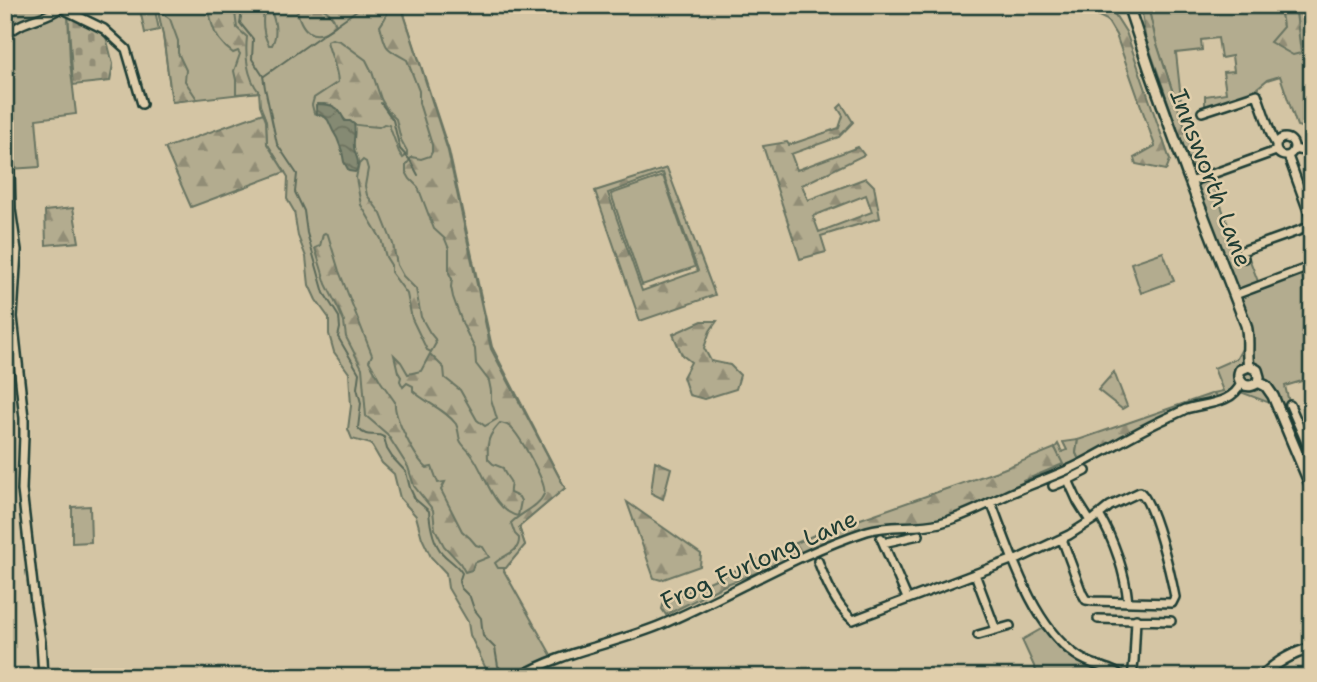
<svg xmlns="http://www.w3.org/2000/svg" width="1317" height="682" font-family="'Shantell Sans',sans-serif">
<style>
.grass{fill:#b3ac8f;stroke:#697462;stroke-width:2}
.forest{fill:url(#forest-firs);stroke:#697462;stroke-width:2;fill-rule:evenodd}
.cemetery{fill:url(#cemetery-stones);stroke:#697462;stroke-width:2}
.water{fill:url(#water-waves);stroke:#5c6b5a;stroke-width:2}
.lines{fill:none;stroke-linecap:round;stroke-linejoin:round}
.stream{stroke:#5c6b5a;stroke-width:2}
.minor-casing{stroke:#1f3d34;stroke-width:12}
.tertiary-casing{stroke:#1f3d34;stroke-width:14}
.minor{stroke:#e0ceab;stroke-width:7}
.tertiary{stroke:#e0ceab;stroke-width:9}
.labels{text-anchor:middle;stroke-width:5;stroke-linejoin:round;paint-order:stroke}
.street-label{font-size:24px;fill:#1f3d34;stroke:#e0ceab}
</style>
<defs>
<pattern id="forest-firs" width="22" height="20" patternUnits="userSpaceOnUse" patternTransform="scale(1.75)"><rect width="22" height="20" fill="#b3ac8f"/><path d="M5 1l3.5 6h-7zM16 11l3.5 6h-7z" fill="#918d76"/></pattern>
<pattern id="cemetery-stones" width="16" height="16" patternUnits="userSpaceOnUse" patternTransform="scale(1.75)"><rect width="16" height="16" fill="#b3ac8f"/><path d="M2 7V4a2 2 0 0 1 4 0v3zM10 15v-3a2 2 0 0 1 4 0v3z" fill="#918d76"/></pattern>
<pattern id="water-waves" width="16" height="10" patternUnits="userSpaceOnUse" patternTransform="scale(1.75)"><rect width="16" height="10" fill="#858a73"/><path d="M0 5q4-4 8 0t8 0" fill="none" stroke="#6c725f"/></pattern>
</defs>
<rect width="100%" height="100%" fill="#d4c5a4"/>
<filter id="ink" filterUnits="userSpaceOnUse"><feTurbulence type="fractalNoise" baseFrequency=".0143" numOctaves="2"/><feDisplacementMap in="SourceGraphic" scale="14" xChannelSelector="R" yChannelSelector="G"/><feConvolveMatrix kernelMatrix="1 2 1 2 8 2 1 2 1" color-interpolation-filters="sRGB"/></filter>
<g filter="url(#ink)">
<!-- grass -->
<path class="grass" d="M139 5H154L159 30 145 33Z
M157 5H403L405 17 449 151 492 347 565 488 519 527 525 545 505 565 504 571 554 660 535 668 540 677H494L487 671 470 635 468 622 448 588 446 573 431 557 422 538 416 516 400 498 394 474 382 463 371 444 352 439 348 429 351 406 349 373 334 352 329 334V318L316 300 309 285 306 257 298 236 294 211 287 199 288 177 267 143 266 121 260 105 259 92 172 102 163 35Z
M1160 5H1280L1283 27 1301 52 1295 5H1312V130L1297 126 1280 76 1267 80 1256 89 1257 94 1205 113V96L1226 93 1223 72 1234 71 1232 56 1221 58 1218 38 1201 40 1202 50 1176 53 1181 99H1175L1156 41 1149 11 1159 12Z
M61 8 68 12 70 62 76 114 36 119 40 167 10 169 5 135V36Z
M1210 175 1232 236 1242 251 1244 258H1249L1259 284 1300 270 1312 304V378L1285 386 1292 414 1290 415 1300 432 1298 434 1307 454 1312 461V482L1284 416 1286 415 1281 404 1278 406 1238 391 1218 401 1214 393 1223 391 1214 368 1237 358 1244 345H1249L1190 182Z
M663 176 695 267 642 285 611 194Z
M1163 252 1174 281 1141 293 1131 263Z
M1078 440 1076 453 1081 464 1023 488 1022 481 1062 464 1055 448 1058 444 1062 452 1067 450 1063 442Z
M90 506 91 542 72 543V507Z
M1043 628C1058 646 1074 658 1094 670L1092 677H1039L1022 640Z"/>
<!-- forest -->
<path class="forest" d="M5 5H64L5 36Z
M208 5H234L237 28 247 37C245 55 247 77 259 92L236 94V80L234 71 240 54 238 51 233 53C223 46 215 36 212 24 210 17 210 12 208 5Z
M296 5C313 5 330 5 336 25 313 45 300 30 296 5Z
M386 5H401L448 151 491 349 565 488 519 527 525 545 506 568H498L495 563C504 554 520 553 519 538L515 534 511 523C520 513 539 507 544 494 548 485 519 434 510 427 507 424 504 424 500 423 488 436 487 441 488 459L493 464 503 468C504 474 507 476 510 481 512 484 509 489 510 493L519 497 521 501 518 516C493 511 486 475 473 457 470 451 462 446 460 440 458 434 459 430 456 424 445 409 426 403 413 391V386L407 383 403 387 400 381 401 377 398 372 394 355 401 362 408 374 421 371 430 354 444 368 445 378 460 390 477 420 485 426 497 419 491 399V391L489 381 476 364 475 349 463 325 453 297 451 287 452 279 449 273V249L445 239 434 229 418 187 410 179 406 172V165L412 157 421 159 430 156 432 152V145L419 103V91L407 60C386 47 387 53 380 26 385 18 389 15 386 5Z
M1076 5H1101L1112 10 1126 32 1170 160 1166 170 1136 164 1134 158 1155 146 1116 35 1107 20Z
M1141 5H1160L1159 12 1149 11 1156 41 1175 99 1202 174 1194 177 1145 36Z
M1280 5H1295L1301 53 1293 55 1270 42 1283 27Z
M158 10 170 19 178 41V53L186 70 185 81 197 99 172 102 163 35Z
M268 10 271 11C276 23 278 34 272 45H269C263 35 262 23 264 11Z
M332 39 340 41 366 60 372 72 381 99 388 111 396 119 401 140 407 151V155L403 158 399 152 389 125 384 124 379 127C372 126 354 126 350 123 336 117 341 100 316 105L317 114 314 113 312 105 314 98 338 82C337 66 330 55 327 41Z
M842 104 853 122 839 137 791 154 797 170 858 147 864 155 802 185 808 200 866 178 874 186 880 218 821 236 826 252 800 259 763 146 787 142 789 145 839 128 843 116 838 108ZM866 195 872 212 819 232 813 216Z
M263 113 266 121 267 144 285 172 191 207 165 148Z
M363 160 366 162 368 169 365 186 367 195 381 214 393 244 397 265 403 276 416 289 421 317 430 333 435 339 436 343 431 352 427 350 412 319 407 294 391 272V265L386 257 381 239 361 205 356 178 359 164Z
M667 168 715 295 640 321 595 191ZM663 173 698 271 642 291 608 193Z
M73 208 79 242 46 245 45 211Z
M325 233 328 235 339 271 372 355 369 361 381 382 395 402C393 416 416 460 427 468L432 467 438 483 445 482 441 490 462 531 470 538 476 545 483 547 489 557 474 563 472 570 465 572 460 563 444 546 435 529 433 510 414 486 408 467 387 434 366 416 362 368 346 337 344 322 339 310 326 284 315 248 320 246 323 234Z
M702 321H717L710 331 704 348 711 361 730 365 740 375 736 389 704 399 689 395 683 377 691 362 682 355 673 334Z
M1114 372 1127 406 1122 409 1098 390Z
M1214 393 1218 401 1186 410 1081 464 1076 453 1078 440Z
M1055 448 1063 464 1023 481V488L958 517 869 530 727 584 666 615 662 609 664 602 812 536 1003 469Z
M655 461 671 468 663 499 651 493Z
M627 502 701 554 700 566 661 580 654 578Z"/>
<!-- cemetery -->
<path class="cemetery" d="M68 12 104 29 113 64 110 81 73 85Z"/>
<!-- water -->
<path class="water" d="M317 104C324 104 336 105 340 112 342 115 343 118 345 121H350L354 124C356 132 353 139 354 147 355 158 360 157 357 170L355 172 349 171 344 162 342 151 337 138 333 131 328 120 325 117 317 114 316 106Z"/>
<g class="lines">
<!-- stream -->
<path class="stream" d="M243 5 240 23 253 39 252 59 263 76 265 88 277 144 297 174 295 192 304 211 307 233 324 293 339 317 340 328 338 337 359 373 357 388 361 403 358 428C368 440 374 431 384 437L387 449 392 457 406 472 410 488 415 499 429 511C430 525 433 542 442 553 449 561 456 563 462 573L459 582 461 588 470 597 474 609 481 618 483 636 495 648 498 666 509 677
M264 76 364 5
M381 103 393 120 400 149 410 160 418 175"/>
<!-- minor casing -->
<g class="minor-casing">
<path id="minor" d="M61 8 104 29 126 49 142 104
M5 36C23 18 43 21 62 7
M1202 112 1257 94 1272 137 1276 144
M5 135 10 169 11 209 17 250 13 317 24 418V435L22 490 35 603 41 642 43 677
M1276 147a9 9 0 1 1 18 0a9 9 0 1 1-18 0Z
M1294 149 1312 153
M1288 156 1312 222
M1190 182 1276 151
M1244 258 1242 251 1312 226
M1235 295 1312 266
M1290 405 1312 456
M1086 471 1068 480 1078 502 1090 521
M1053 486 1068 480
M991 502C1010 551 1032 625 1076 655 1088 664 1102 666 1115 672 1118 674 1121 676 1125 677
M1099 515C1114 540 1125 572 1128 602
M881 538 907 598
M883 543 919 535
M818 561C826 582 836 606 853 620L1014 559
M1014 561 1069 535 1094 519 1110 506 1140 492C1154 503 1171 576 1175 597L1172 603 1093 601 1086 600 1082 593 1062 539
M975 574 996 630
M1098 619 1171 621
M978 635 1010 626
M519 677C563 651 616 644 663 624 731 595 796 554 867 531 890 524 916 529 940 523 964 517 987 504 1009 494 1033 483 1059 475 1082 463 1111 448 1138 431 1167 418 1173 415 1180 412 1186 409 1205 403 1233 404 1241 383
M1132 677 1134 660 1136 619"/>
</g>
<!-- tertiary casing -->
<g class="tertiary-casing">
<path id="tertiary" d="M1128 5 1150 71 1188 176 1246 325C1250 340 1246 352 1249 366
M1249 366 1240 370C1235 383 1248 391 1258 382
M1249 366 1257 370 1259 377 1258 382
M1258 382 1266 386 1273 396 1312 489
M1262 677C1276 662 1292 653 1312 648"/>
</g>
<!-- minor -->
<use href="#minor" class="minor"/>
<!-- tertiary -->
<use href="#tertiary" class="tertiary"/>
</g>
</g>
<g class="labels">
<!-- street labels -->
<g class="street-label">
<text transform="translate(1211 178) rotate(69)" y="8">Innsworth Lane</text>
<text transform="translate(759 560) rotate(-24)" y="8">Frog Furlong Lane</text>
</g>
</g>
<!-- margin -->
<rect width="1317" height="682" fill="none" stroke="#e0ceab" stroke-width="28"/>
<rect x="14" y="14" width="1289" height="654" fill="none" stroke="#1f3d34" stroke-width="2.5" filter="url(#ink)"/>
</svg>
